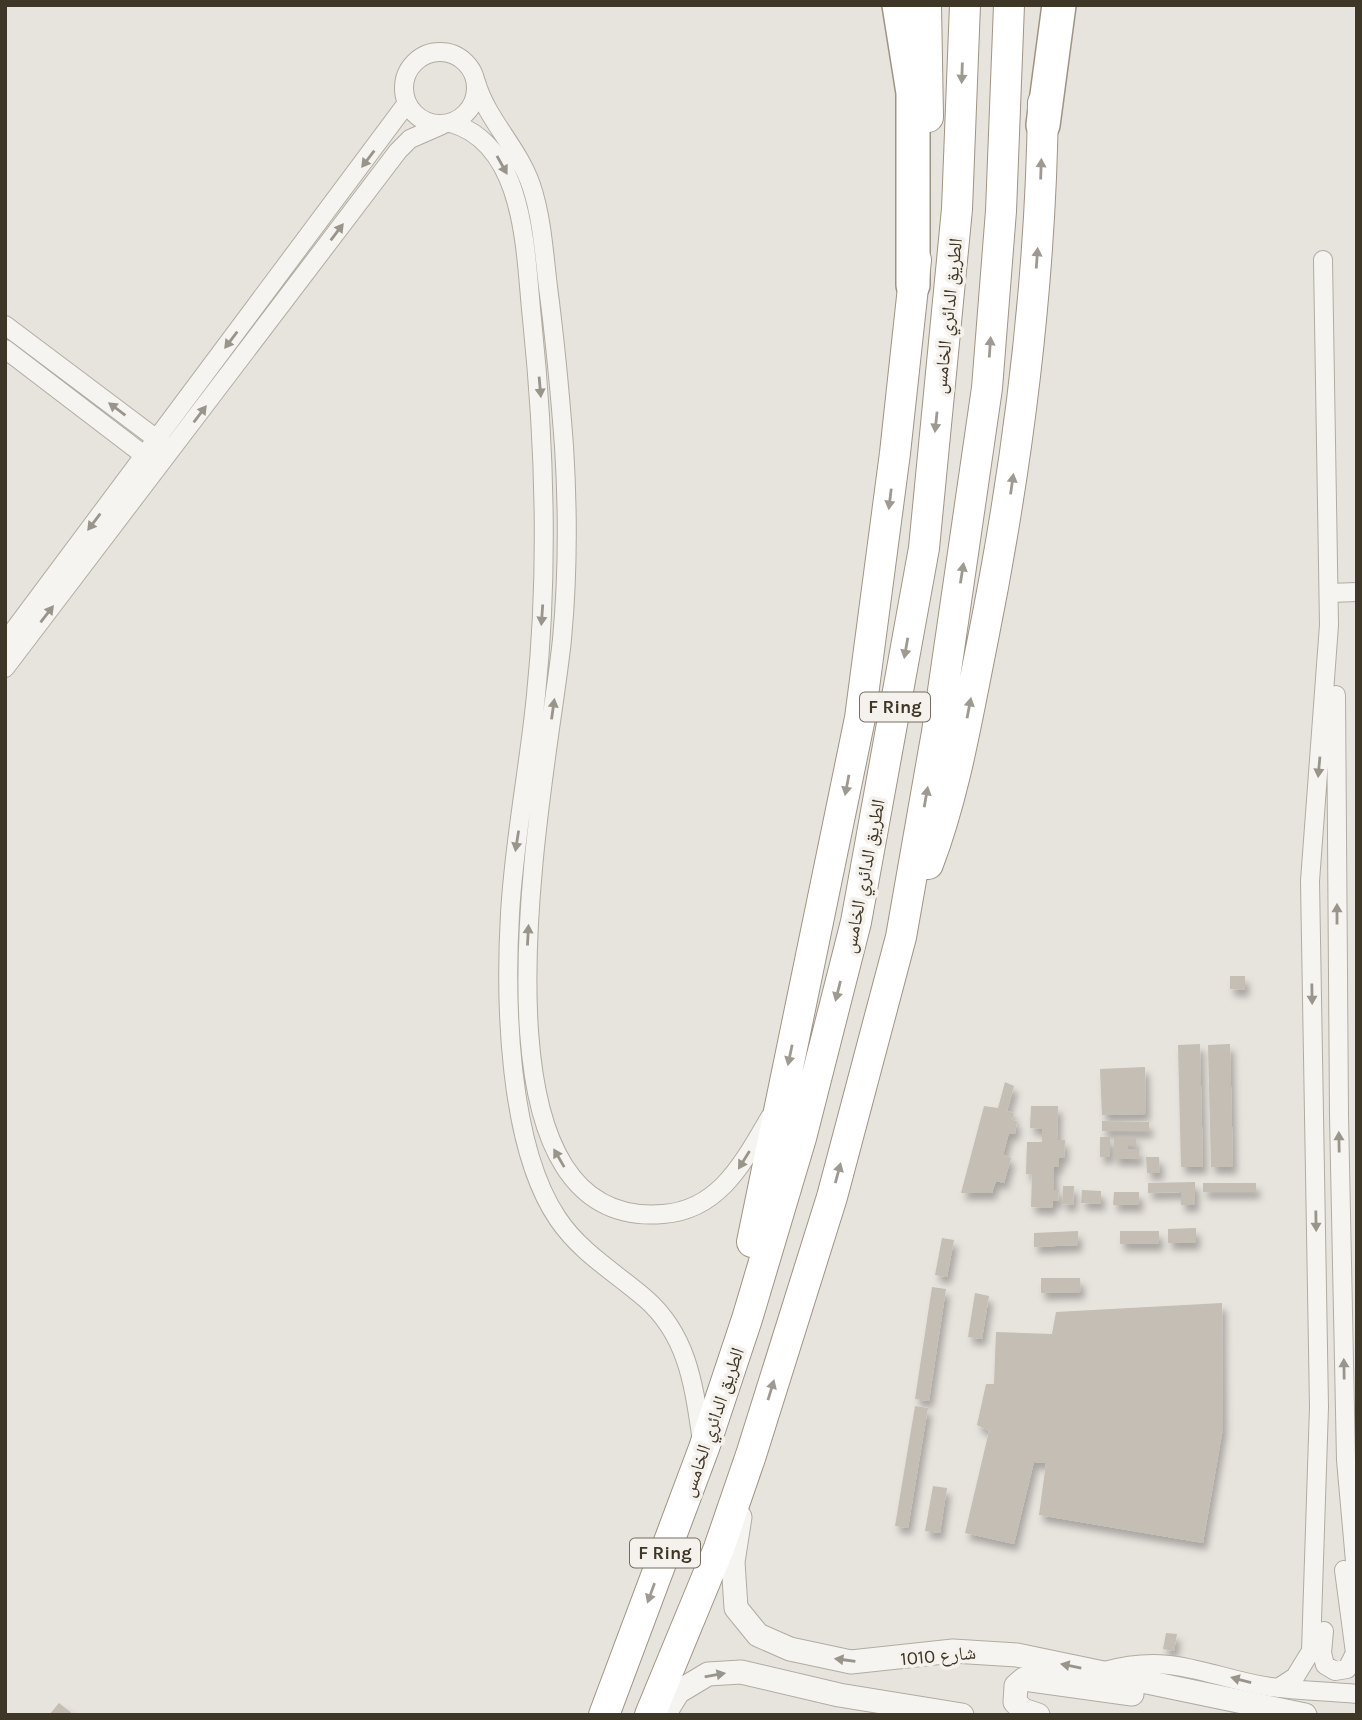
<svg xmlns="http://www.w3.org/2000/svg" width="1362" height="1720" font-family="Karla,'Noto Naskh Arabic',sans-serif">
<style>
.building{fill:#c4beb4;filter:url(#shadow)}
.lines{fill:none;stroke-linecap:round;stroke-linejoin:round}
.minor-casing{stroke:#b1aca2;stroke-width:20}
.tertiary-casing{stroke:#b1aca2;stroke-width:25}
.trunk-casing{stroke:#9f9484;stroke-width:32}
.motorway-casing{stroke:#9f9484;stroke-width:36}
.minor{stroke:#f6f4f0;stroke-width:18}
.tertiary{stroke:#f6f4f0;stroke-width:23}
.trunk{stroke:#fff;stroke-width:30}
.motorway{stroke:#fff;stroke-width:33}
.oneway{fill:#9e9a92}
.oneway2{fill:#9a958b}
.labels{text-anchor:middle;stroke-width:7;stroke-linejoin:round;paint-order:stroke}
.shield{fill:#f5f1ec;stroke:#756e61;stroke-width:2}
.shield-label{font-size:18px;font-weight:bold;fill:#3e3626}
.street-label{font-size:19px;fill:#3e3626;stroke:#f5f1ec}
</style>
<defs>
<filter id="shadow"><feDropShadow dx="4" dy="7" stdDeviation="3.5" flood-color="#0004"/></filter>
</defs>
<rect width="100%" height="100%" fill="#e7e3dd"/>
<!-- building -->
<path class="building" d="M1230 976H1245V990L1230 989Z
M1200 1044 1203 1167H1181L1178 1045Z
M1230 1044 1233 1167H1211L1208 1045Z
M1145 1067 1146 1114 1102 1115 1100 1069Z
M1005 1082 1014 1086 1007 1111 1014 1113 1012 1120 1017 1121 1015 1134 1009 1133 1003 1155 1011 1158 1004 1183 996 1181 992 1193H961L984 1106 998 1108Z
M1031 1106H1058L1057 1140H1065L1064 1158H1059V1167H1054V1190H1059L1058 1201H1053L1052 1208 1031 1207 1032 1174H1026L1027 1142H1042V1129L1030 1128Z
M1102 1121 1149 1122V1131H1102Z
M1100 1137H1110V1157H1100Z
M1114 1137H1136V1145H1128V1149H1139V1159H1114Z
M1146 1157H1159L1160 1173H1147Z
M1195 1182V1205H1181V1192L1148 1193V1183Z
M1203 1183H1256V1192H1203Z
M1063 1186H1074L1073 1205 1062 1204Z
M1082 1190 1101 1191V1204L1081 1203Z
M1114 1192H1139V1205H1113Z
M1196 1228V1243H1168V1229Z
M1078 1231V1245L1034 1247V1233Z
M1120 1231H1159V1244H1120Z
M942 1238 954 1240 947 1277 935 1275Z
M1041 1278H1080L1081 1292 1041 1293Z
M932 1287 946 1289 929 1401 915 1399Z
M975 1293 989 1296 982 1339 968 1337Z
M1222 1303 1223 1428 1203 1543 1039 1515 1046 1463 1034 1462 1014 1544 965 1533 989 1431 977 1425 986 1384H994L996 1332 1052 1334 1056 1312Z
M915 1406 928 1408 908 1528 895 1526Z
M933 1486 947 1488 940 1533 925 1531Z
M1166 1633 1177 1634 1174 1651 1163 1649Z
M59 1703 74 1715H49Z"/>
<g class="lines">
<!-- minor casing -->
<g class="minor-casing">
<path id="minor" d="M404 88a36 36 0 1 1 72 0a36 36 0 1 1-72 0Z
M476 82C487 120 518 147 531 185 542 217 544 254 548 287 555 340 560 393 564 446 568 510 568 575 562 639 551 757 447 1232 663 1214 720 1210 744 1161 770 1117
M451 123C527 145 525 255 532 319 545 445 549 569 536 695 529 768 514 840 510 914 505 1000 508 1146 558 1219 581 1253 616 1273 646 1299 689 1337 694 1388 702 1441
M5 325 166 446
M5 349 153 462
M1329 593 1357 592
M5 642 407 103
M5 668 398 151 410 139 442 125
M1336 695 1339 1115 1346 1460 1357 1584
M1324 1631 1322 1653 1325 1665 1335 1671 1347 1669 1355 1653 1344 1570
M1105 1671C1173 1652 1207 1677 1270 1687 1299 1691 1328 1691 1357 1694
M1278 1688 1295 1677 1311 1651 1319 1407 1310 881 1329 625 1323 260"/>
</g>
<!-- tertiary casing -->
<g class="tertiary-casing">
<path id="tertiary" d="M740 1517 733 1562 736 1608 758 1635 790 1649 851 1662 953 1651 1017 1655 1305 1715
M664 1715 678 1692 708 1674 741 1672 839 1695 962 1715
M1038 1715 1023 1710 1015 1702 1016 1686 1024 1679 1132 1694"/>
</g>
<!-- trunk casing -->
<g class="trunk-casing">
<path id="trunk" d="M926 5 928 117
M928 864C955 793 967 718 982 644 1018 465 1041 285 1043 103
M752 1242 860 718 895 453 916 260
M604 1715 704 1448 747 1319 801 1138 856 922 924 548 957 209 965 5
M650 1715 719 1548 751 1455 832 1197 901 937 937 732 987 388 1001 211 1009 5"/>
</g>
<!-- motorway casing -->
<g class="motorway-casing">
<path id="motorway" d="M899 5 913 93V285
M1043 125 1059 5"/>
</g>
<!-- minor -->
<use href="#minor" class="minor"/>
<!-- tertiary -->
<use href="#tertiary" class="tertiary"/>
<!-- trunk -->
<use href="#trunk" class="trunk"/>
<!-- motorway -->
<use href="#motorway" class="motorway"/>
</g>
<!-- one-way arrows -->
<defs><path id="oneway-solid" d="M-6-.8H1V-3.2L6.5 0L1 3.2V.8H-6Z" transform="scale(1.75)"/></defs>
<g class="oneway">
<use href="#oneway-solid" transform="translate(962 73) rotate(92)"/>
<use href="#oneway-solid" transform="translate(1041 169) rotate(-88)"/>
<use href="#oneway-solid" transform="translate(1037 258) rotate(-86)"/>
<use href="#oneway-solid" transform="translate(990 347) rotate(-86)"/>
<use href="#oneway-solid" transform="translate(936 422) rotate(96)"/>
<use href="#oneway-solid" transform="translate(1012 484) rotate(-82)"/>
<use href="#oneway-solid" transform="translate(890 499) rotate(97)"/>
<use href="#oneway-solid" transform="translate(962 573) rotate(-81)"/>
<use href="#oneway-solid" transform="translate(906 648) rotate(100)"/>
<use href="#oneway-solid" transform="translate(969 708) rotate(-79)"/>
<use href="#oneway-solid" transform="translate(847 785) rotate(101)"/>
<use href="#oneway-solid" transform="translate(926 797) rotate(-80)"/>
<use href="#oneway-solid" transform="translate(838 991) rotate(104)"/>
<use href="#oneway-solid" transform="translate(790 1055) rotate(102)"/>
<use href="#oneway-solid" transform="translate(838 1173) rotate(-75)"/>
<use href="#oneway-solid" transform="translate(771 1390) rotate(-73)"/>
<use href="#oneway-solid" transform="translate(651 1593) rotate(110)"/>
</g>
<g class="oneway2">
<use href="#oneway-solid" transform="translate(368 159) rotate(127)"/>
<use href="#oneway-solid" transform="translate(502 165) rotate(61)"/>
<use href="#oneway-solid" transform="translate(337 232) rotate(-53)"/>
<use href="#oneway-solid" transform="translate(231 340) rotate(127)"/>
<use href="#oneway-solid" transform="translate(540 387) rotate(85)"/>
<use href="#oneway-solid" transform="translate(117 409) rotate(-143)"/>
<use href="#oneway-solid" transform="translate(200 414) rotate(-53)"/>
<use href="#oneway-solid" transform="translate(94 522) rotate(127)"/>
<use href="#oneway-solid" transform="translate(47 614) rotate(-52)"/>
<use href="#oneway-solid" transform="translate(542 615) rotate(94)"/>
<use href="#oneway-solid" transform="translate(553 709) rotate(-82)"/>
<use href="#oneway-solid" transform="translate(1319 767) rotate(95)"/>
<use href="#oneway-solid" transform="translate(517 841) rotate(99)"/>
<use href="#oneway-solid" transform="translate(1337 914) rotate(-90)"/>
<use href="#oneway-solid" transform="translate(528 935) rotate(-87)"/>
<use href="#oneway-solid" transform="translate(1312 994) rotate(89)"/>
<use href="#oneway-solid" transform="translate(1339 1142) rotate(-91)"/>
<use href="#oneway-solid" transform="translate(559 1158) rotate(-120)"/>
<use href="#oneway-solid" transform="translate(744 1160) rotate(122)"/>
<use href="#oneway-solid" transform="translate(1316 1221) rotate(89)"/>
<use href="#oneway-solid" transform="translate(1344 1369) rotate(-91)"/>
<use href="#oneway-solid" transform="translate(845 1660) rotate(-172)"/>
<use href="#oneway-solid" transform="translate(1071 1666) rotate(-168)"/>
<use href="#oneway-solid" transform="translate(715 1675) rotate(-10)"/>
<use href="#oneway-solid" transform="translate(1241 1680) rotate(-165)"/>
</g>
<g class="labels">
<!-- shield labels -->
<g class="shield">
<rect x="860" y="692.5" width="70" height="29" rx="5"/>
<rect x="630" y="1538.5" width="70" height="29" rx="5"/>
</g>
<g class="shield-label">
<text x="895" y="713">F Ring</text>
<text x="665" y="1559">F Ring</text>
</g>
<!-- street labels -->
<g class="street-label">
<text transform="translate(947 316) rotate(-84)" y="7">الطريق الدائري الخامس</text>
<text transform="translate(863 876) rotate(-79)" y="7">الطريق الدائري الخامس</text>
<text transform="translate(712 1422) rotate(-71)" y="7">الطريق الدائري الخامس</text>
<text transform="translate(938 1655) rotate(-5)" y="7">شارع 1010</text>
</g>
</g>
<!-- border -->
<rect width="1362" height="1720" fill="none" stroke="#3e3626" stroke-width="14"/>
</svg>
